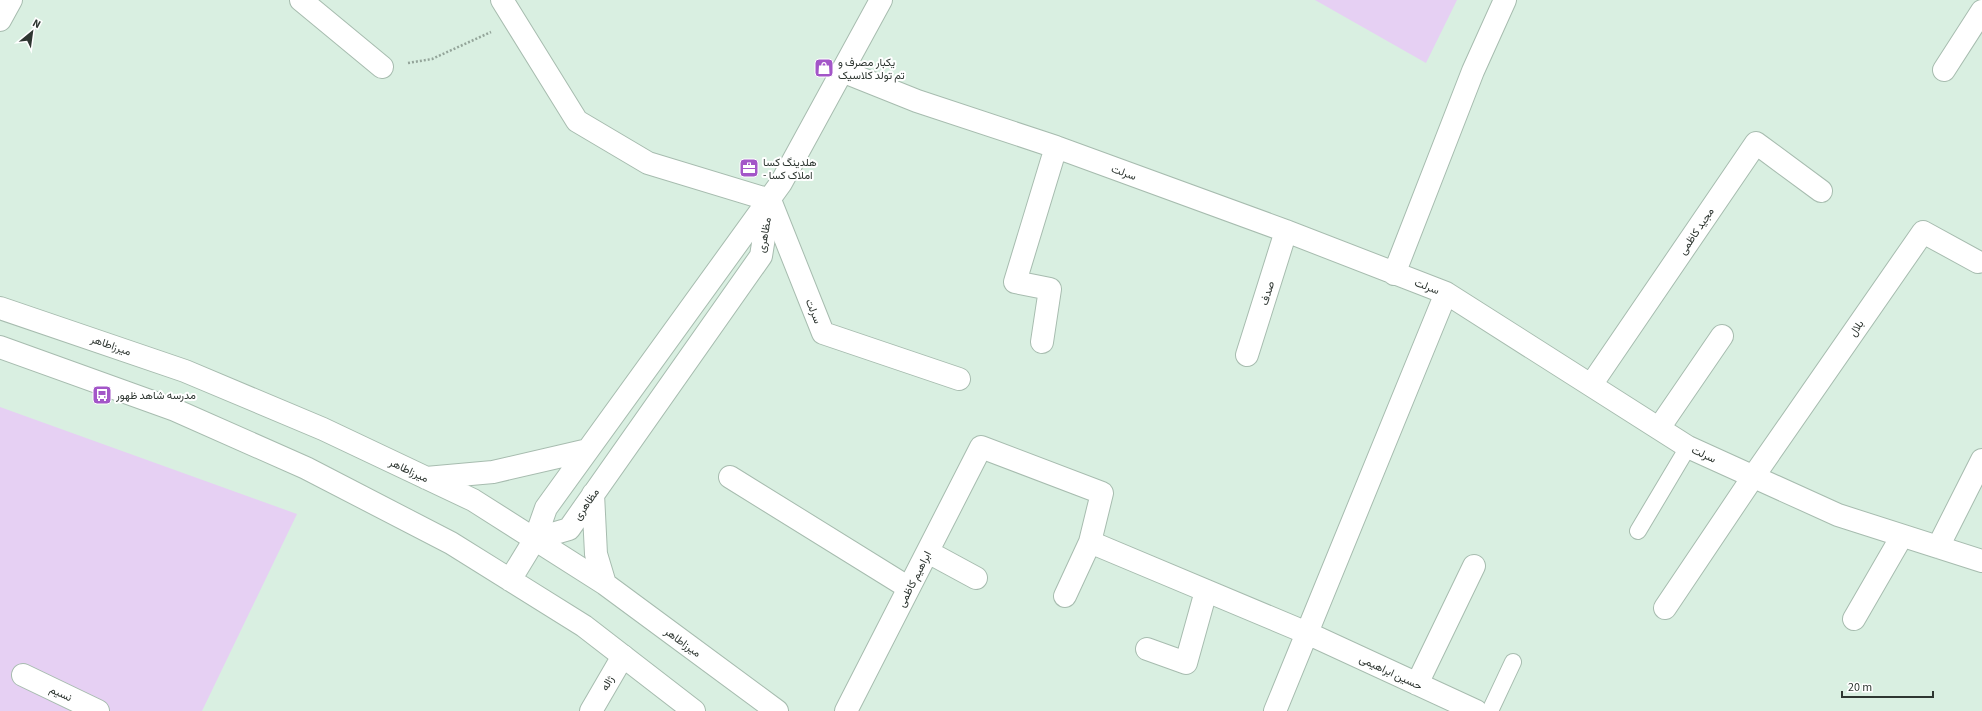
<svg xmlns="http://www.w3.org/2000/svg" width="1982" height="711" font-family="'Source Sans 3',Vazirmatn,sans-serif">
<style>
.green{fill:#e6d0f3}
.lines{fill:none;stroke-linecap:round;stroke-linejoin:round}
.lane-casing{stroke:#a7bcaf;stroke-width:18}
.street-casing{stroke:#a7bcaf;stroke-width:24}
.secondary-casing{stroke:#a7bcaf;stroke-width:24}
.path{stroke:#94a59a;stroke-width:2.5;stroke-dasharray:2 2;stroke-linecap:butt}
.lane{stroke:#fff;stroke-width:16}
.street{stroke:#fff;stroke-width:22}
.secondary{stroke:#fff;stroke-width:22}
.labels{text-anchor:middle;stroke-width:4;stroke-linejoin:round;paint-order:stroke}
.poi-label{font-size:11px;fill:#2e3631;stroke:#fff;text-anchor:start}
.street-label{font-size:11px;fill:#2e3631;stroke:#fff}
</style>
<rect width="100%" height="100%" fill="#d9efe1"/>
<!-- green -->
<path class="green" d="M1315 0H1457L1426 63Z
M0 407 297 514 202 711H0Z"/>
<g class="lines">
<!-- lane casing -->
<g class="lane-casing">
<path id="lane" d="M1638 531 1688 447
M1490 711 1513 662"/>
</g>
<!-- street casing -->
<g class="street-casing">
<path id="street" d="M301 0 382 67
M502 0 577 121 648 163 770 200 823 333 959 379
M0 20 11 0
M1944 70 1982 11
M842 71 917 101 1056 147 1286 231 1446 293 1688 447 1838 515 1982 561
M1394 274 1473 71 1505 0
M1042 342 1050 289 1015 282 1056 147
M1247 355 1286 231
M1591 385 1756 143 1821 191
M1659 428 1722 336
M730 477 909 588
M1938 547 1982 460
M928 552 976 578
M1065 596 1090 542
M1665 608 1753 477 1923 232 1978 262
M1854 619 1902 536
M1147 649 1186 663 1206 591
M23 675 98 711
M1417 684 1474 566
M591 711 623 656
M846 711 981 447 1102 493 1090 542 1307 633 1476 711
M1275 711 1446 293"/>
</g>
<!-- secondary casing -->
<g class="secondary-casing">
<path id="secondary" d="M770 200 761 256 569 529 535 539 546 508 781 183 881 0
M0 308 185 371 323 429 473 500 605 584 777 711
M0 347 175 410 306 468 451 543 584 626 694 711
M426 478 493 472 588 450
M593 494 596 554 605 584
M510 580 535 539"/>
</g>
<!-- path -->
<path class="path" d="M408 63 432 59 491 32"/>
<!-- lane -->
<use href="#lane" class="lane"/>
<!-- street -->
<use href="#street" class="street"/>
<!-- secondary -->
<use href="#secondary" class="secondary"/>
</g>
<!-- icons -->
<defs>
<g id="shop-square" transform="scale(1)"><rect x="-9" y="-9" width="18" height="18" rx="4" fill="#a356c8" stroke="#fff"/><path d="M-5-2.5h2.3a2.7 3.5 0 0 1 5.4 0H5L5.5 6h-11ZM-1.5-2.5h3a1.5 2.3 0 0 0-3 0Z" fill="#fff"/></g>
<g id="office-square" transform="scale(1)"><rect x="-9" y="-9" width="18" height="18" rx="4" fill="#a356c8" stroke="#fff"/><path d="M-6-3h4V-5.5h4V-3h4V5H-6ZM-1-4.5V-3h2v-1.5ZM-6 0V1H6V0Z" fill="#fff"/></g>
<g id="bus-square" transform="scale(1)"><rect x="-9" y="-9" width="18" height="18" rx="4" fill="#a356c8" stroke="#fff"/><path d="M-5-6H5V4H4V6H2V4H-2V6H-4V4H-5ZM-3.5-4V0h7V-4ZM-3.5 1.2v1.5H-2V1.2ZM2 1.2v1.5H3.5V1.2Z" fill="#fff"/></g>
</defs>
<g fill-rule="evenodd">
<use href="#shop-square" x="824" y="68"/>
<use href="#office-square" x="749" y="168"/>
<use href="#bus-square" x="102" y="395"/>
</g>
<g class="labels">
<!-- poi labels -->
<g class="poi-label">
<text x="838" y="66">یکبار مصرف و<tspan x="838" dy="13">تم تولد کلاسیک</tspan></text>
<text x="763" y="166">هلدینگ کسا<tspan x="763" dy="13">- املاک کسا</tspan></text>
<text x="116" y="399">مدرسه شاهد ظهور</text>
</g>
<!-- street labels -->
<g class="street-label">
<text transform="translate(1124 172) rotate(20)" y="4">سرلت</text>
<text transform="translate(1696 231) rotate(-56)" y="4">مجید کاظمی</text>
<text transform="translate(764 235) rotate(-80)" y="4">مظاهری</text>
<text transform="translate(1427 286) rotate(21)" y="4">سرلت</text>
<text transform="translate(1267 293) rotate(-73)" y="4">صدف</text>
<text transform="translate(814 311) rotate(68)" y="4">سرلت</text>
<text transform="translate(1856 328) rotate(-55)" y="4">بلال</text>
<text transform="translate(111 345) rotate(19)" y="4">میرزاطاهر</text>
<text transform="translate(1704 454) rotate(25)" y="4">سرلت</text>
<text transform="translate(409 470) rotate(25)" y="4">میرزاطاهر</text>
<text transform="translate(586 504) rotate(-55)" y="4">مظاهری</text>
<text transform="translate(914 579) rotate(-63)" y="4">ابراهیم کاظمی</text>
<text transform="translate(683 642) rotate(36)" y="4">میرزاطاهر</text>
<text transform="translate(1391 672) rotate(25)" y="4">حسین ابراهیمی</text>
<text transform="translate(607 683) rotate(-61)" y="4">ژاله</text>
<text transform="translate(61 693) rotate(25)" y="4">نسیم</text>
</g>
</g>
<!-- north arrow -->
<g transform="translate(32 32) rotate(29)" stroke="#ffffff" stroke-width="3" paint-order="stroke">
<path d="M0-3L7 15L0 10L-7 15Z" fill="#2e3631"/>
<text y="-6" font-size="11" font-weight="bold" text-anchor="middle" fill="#2e3631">N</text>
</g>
<!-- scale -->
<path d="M1842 691v6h91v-6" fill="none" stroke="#2e3631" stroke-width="2"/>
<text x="1848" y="691" font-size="12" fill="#2e3631" stroke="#ffffff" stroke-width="3" paint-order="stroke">20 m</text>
</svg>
